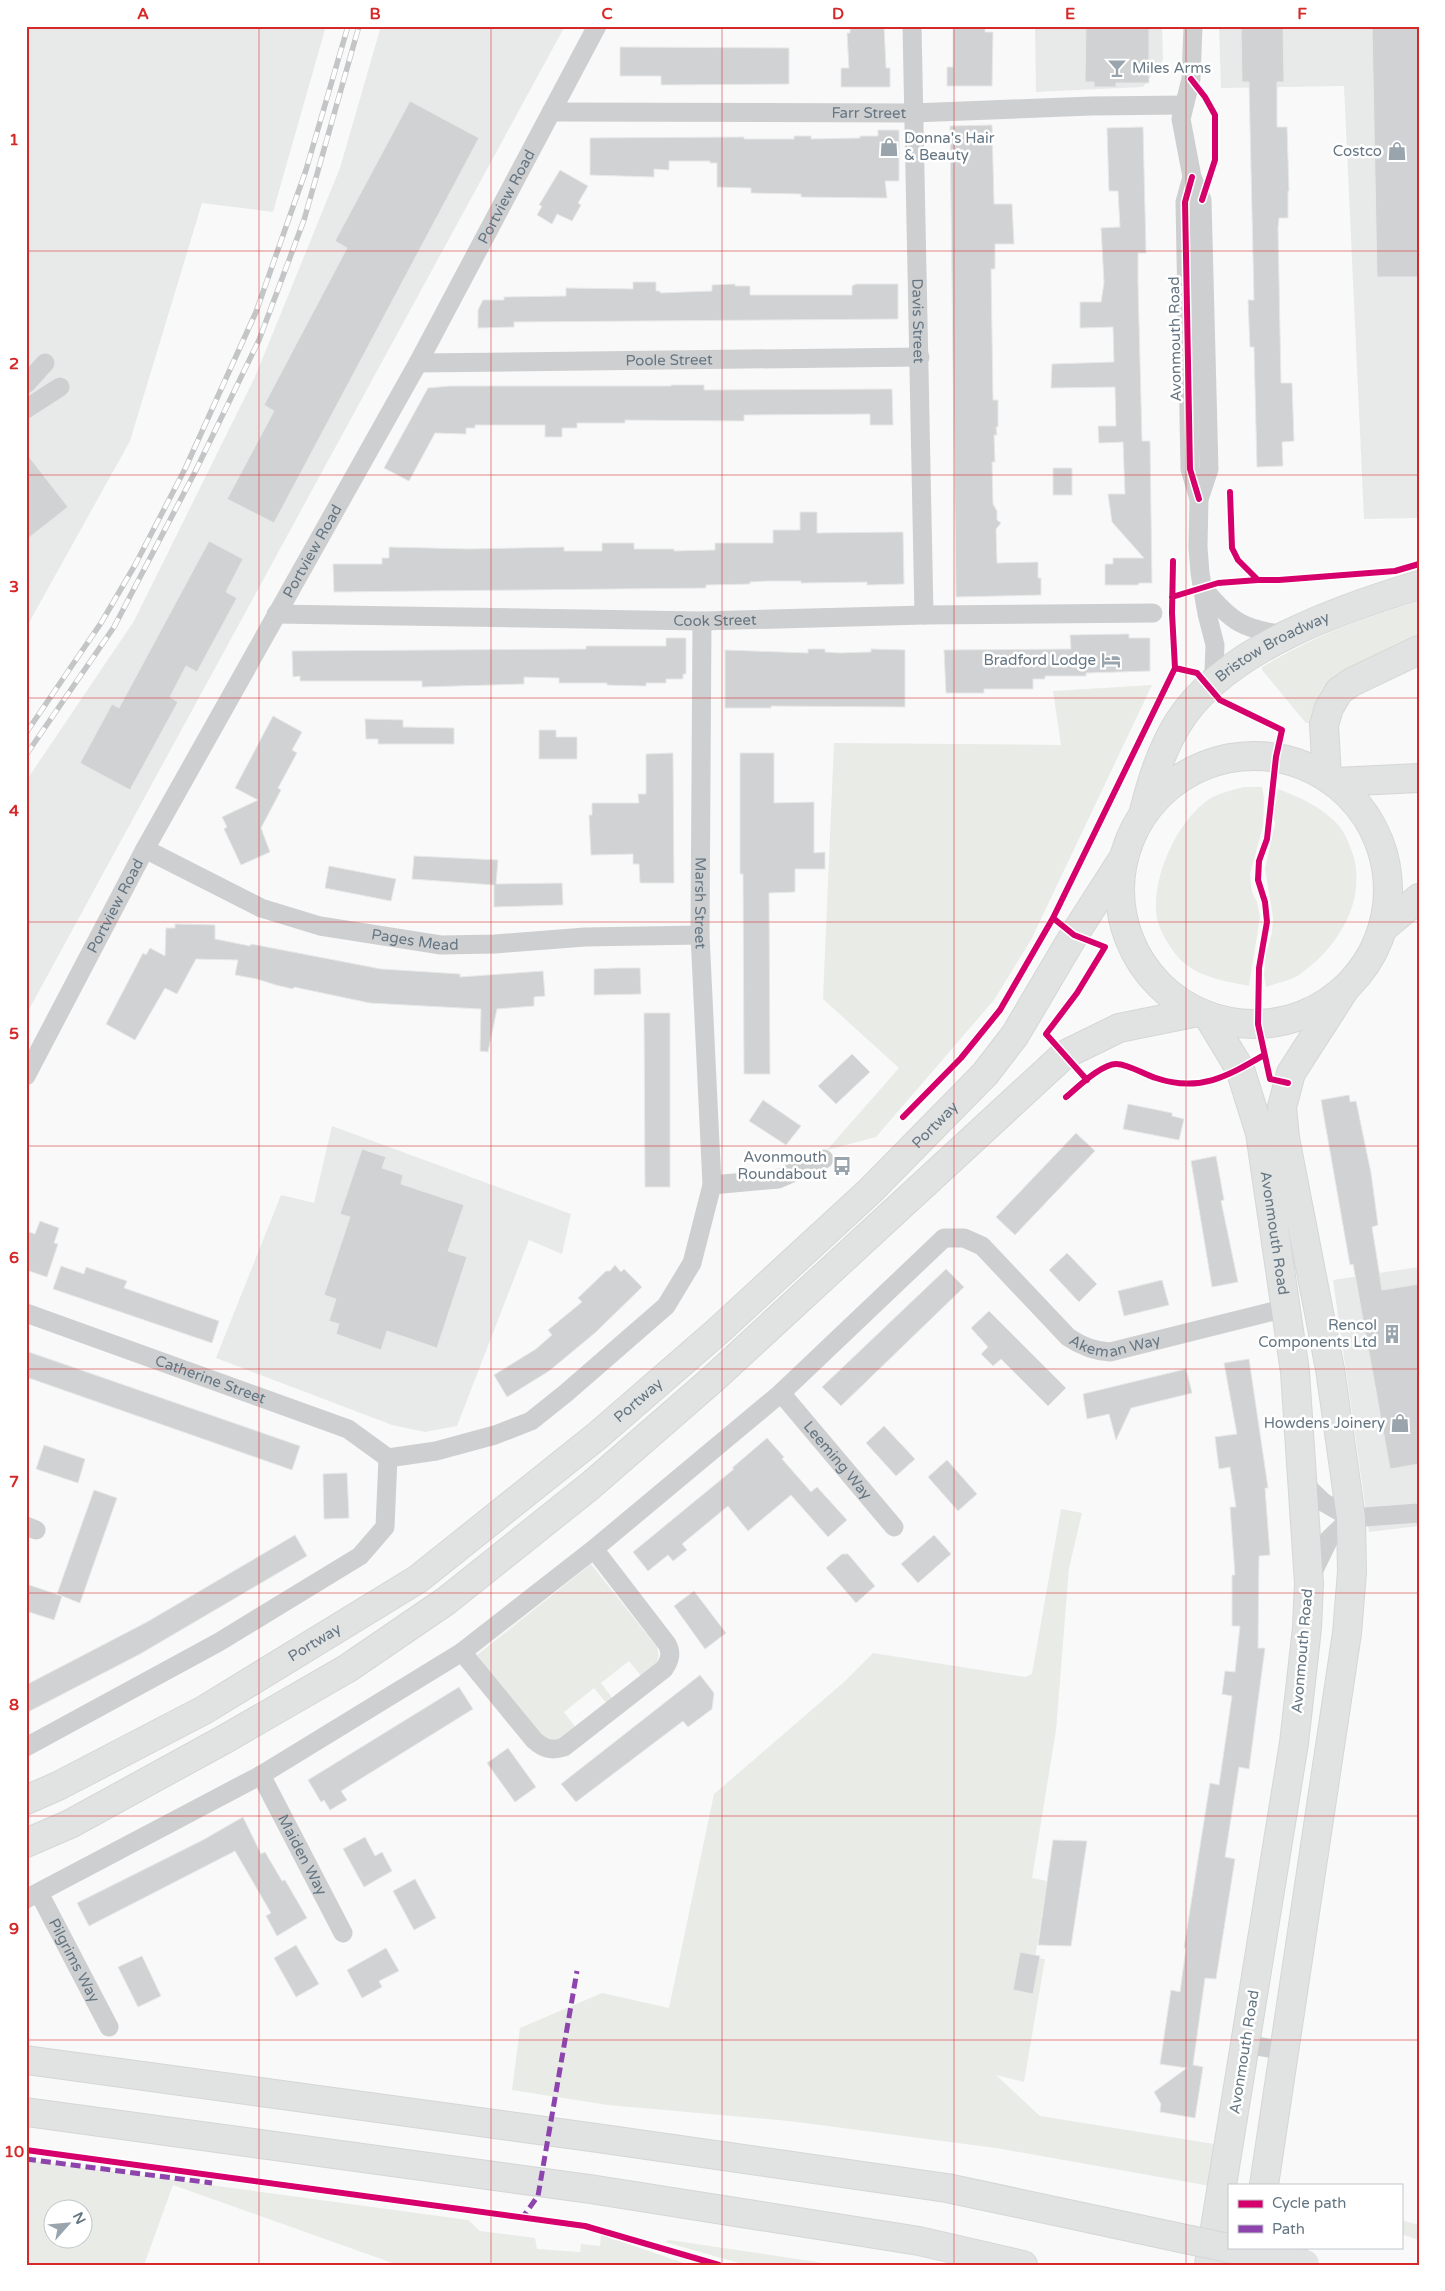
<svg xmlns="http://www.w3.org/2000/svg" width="1445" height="2291" font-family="'Varela Round',sans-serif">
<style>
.built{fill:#e8e9e9}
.green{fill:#e8ebe6;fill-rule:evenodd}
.building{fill:#d0d2d3;stroke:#e8e8e8}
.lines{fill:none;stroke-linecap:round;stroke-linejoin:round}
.secondary-casing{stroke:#d5d6d7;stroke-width:30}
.trunk-casing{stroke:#d5d6d6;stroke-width:30}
.motorway-casing{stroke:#d5d6d6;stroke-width:30}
.minor{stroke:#cecfd0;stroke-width:19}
.secondary{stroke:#e1e2e2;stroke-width:28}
.trunk{stroke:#e1e2e2;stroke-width:28}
.motorway{stroke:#e1e2e2;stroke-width:28}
.rail-casing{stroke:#c3c5c6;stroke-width:5.5}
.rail{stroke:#fff;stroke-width:4;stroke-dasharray:11;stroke-linecap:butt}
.motorway-bridge-casing{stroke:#d5d6d6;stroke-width:30;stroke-linecap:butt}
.motorway-bridge{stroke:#e1e2e2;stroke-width:28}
.quiet{stroke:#8e44ad;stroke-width:5;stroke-dasharray:10 5;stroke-linecap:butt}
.cycleway-casing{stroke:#fff;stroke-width:9}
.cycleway{stroke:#d6006c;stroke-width:6}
.grid{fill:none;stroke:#d62828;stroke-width:1;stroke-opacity:0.55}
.labels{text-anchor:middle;stroke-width:5;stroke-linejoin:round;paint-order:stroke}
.poi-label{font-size:15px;fill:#657683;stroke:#fff;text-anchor:end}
.street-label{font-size:15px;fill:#657683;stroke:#fff}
.neatline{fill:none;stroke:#d62828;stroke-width:2}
.grid-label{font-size:16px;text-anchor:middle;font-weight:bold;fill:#d62828}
</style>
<rect width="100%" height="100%" fill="#f9f9f9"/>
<!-- built -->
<path class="built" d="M26 26H326L273 212 202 203 130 441 26 628Z
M381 26H565L26 1015V781L134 621 255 377 340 168Z
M1035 26H1162L1163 60 1143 87 1036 92Z
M1219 26H1419V518L1364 519 1344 86 1221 88Z
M332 1126 571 1214 562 1254 529 1240 457 1426 425 1432 392 1425 216 1358 281 1195 314 1203Z
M1419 1267V1526L1369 1532 1333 1280Z"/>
<!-- green -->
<path class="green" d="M1419 601V635L1338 674 1322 690 1310 723H1306L1262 670V667C1312 637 1364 617 1419 601Z
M1152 685 1031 940 994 1000 876 1137 827 1150 899 1068 823 999 834 743 1061 745 1053 691Z
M1244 787H1262L1264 798 1263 826 1250 874 1252 892 1257 902 1260 917 1249 986C1226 981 1200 978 1182 961 1171 951 1156 926 1156 911 1154 874 1176 825 1205 802 1215 794 1232 790 1244 787Z
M1278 789C1300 797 1324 808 1340 827 1346 835 1351 848 1354 858 1365 905 1337 948 1299 975 1290 981 1276 983 1266 987L1264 975 1266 954 1272 933 1273 917 1265 869 1275 824 1273 815Z
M1061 1509 1082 1513 1069 1568 1056 1730 1032 1878 1047 1881 1035 1958 1045 1959 1024 2082 996 2075 1040 2116 1214 2144 1210 2186 996 2148 789 2121 608 2105 512 2090 520 2028 602 1993 669 2008 714 1794 844 1682 873 1653 1025 1677 1032 1674Z
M591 1564 657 1647C662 1663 653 1668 642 1677L629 1661 601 1683 613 1699 607 1704 594 1688 564 1712 576 1728 564 1738 545 1741 477 1655Z
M26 2160 468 2220 480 2231 535 2238 537 2249 580 2252 581 2244 600 2246 601 2235 690 2265H398L173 2185 144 2265 32 2263 26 2259ZM52 2208H82V2238H52Z
M1401 2220 1419 2225V2240L1401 2234Z
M669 2240 817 2262 829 2265H746L665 2242Z"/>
<!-- building -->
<path class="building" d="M850 26H884L886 68H890V87H841V68H849L847 33H850Z
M953 26H985V32H993L992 86H947V67H953Z
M1086 26H1149V83H1116V87H1094V82H1085Z
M1241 26H1283L1284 82H1277V127H1287L1289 191H1288V218H1279L1278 228 1281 383H1292L1294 441 1282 442 1283 466 1257 467 1254 347H1250L1248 300H1254L1249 82H1242Z
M1372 26H1419V277H1377Z
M620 47 789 48V84L661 85V76H620Z
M410 101 479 138 274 523 227 499 274 411 264 405 347 248 335 241Z
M992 125 994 204H1012L1014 244H995V269H991L993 400H998V427H996L997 435H994L995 462H992L993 504 997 511V520L1001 523 996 529 997 563 1038 562V578H1041V595L956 597 950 126Z
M1143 127 1146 253H1138V283L1142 441H1150L1152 583H1139L1138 585H1105V564H1113V558H1144L1112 522 1108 494H1125L1123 442 1099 443 1098 426H1116L1115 387 1051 388 1052 364 1114 362 1113 327 1080 328V302H1101L1104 283 1101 228 1120 227 1118 191H1109L1107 128Z
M878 130H899V181H885L887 198 801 197V194L751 193V188L717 187V163H710V161H669V170L654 169V177L590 175V138L744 137V139H794V136H811V139L860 138V136H878Z
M560 170 588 186 578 203 581 205 572 221 557 214 552 224 537 215 542 206 539 205Z
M633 282H656V291H660V293L712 291V285L735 284V286H750V295H852V286L856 284H898V319L514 322V327L478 328V310L483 300H504V297L566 296V288L633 289Z
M671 385H704V390L892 389 893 425H870V414L744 415V421L625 420V423H577V428H562V437H545V425H475V428H466V434L435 433 409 481 384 468 428 388 450 386H671Z
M26 453 68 507 26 540Z
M1053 468H1072V495H1053Z
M800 512H817V533L903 532 904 584 867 585V582L801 583V581H768L750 582V584L706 585V588L334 592 333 564H382V558H389V547L469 549 564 547V551H602V543H634V549H674V551L715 550V543H773V530H800Z
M209 541 243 559 226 592 237 598 197 672 186 666 170 697 178 702 130 790 80 763 112 704 119 708Z
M1129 634V638H1150V671L1086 673V676H1045V679H1033V689H984V693H946L944 650 1071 649 1070 635Z
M666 638H686V674H683V679H666V683H646V686L607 685V683H559V678L524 677V684L422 687V681H300V676L293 677 292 651 586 649V646H666Z
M808 649H825V652L840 653 871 652V649L905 650V707L771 706V708H725V650L808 653Z
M273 716 302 732 292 750 297 753 278 788 281 790 261 828 270 852 241 865 224 829 227 827 222 817 258 800 235 788Z
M365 719 403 720V727L454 728V744H378V739H366Z
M539 730H556V737H577V759H539Z
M673 753 674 883H640L639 864H633V854L591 855 589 815H592V803H639L638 794H646V754Z
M740 753H774V803L814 802V853L825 852V869H795V892L769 893 770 1074H744L743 874H740Z
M414 856 498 860 496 884 562 883 563 905 494 907V885L412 879Z
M329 866 396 879 391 901 325 888Z
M175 924 215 925V939L250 946 251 944 381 969 460 974V977L543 971 545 996 534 997V1006L497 1009 488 1052 480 1051 481 1009 370 1003 294 987 293 989 276 985 257 979 235 975 238 960 196 959 177 994 165 988 135 1040 106 1024 143 953 146 955 150 948 165 956 166 928H175Z
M617 968H640L641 994 594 995V969Z
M644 1013H670V1187H645Z
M852 1054 870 1072 836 1104 818 1086Z
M1349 1095 1350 1102 1356 1101 1371 1173 1378 1225 1372 1227 1382 1290 1419 1284V1464L1390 1469 1353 1264 1350 1265 1321 1100Z
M763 1100 801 1126 786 1145 749 1121Z
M1128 1104 1172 1113V1116L1184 1119 1179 1140 1123 1129Z
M1076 1133 1095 1151 1015 1235 996 1217Z
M362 1149 386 1157 382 1168 403 1175 401 1184 464 1205 448 1251 467 1257 437 1348 387 1331 381 1350 336 1334 339 1324 329 1321 336 1299 324 1295 350 1217 340 1214Z
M1216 1156 1224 1200 1221 1201 1238 1282 1212 1287 1191 1161Z
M40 1221 59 1228 54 1243 58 1244 47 1277 26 1270V1231L35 1234Z
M1067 1253 1097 1284 1079 1302 1049 1270Z
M615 1265 621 1272 624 1269 642 1287 596 1332 549 1371 507 1397 494 1375 536 1349 552 1335 548 1330 582 1302 578 1298 606 1271H610Z
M61 1266 84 1274 86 1267 127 1281 124 1288 219 1321 212 1343 53 1289Z
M946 1269 964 1287 841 1406 822 1387Z
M1162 1280 1169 1305 1124 1316 1118 1291Z
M989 1311 1066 1388 1048 1406 1001 1359 993 1366 981 1354 988 1347 971 1328Z
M26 1351 300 1446 292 1470 26 1377Z
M1249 1359 1268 1488H1265L1270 1555 1259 1556 1258 1648H1265L1249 1769 1239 1767 1225 1857 1235 1859 1216 1979 1205 1978 1193 2065 1203 2067 1195 2118 1160 2112 1161 2104 1154 2092 1187 2068 1160 2064 1171 1990 1180 1992 1186 1948H1184L1210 1783 1219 1785 1232 1696 1222 1694 1225 1671 1235 1672 1240 1626H1232V1575H1235L1230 1507H1236L1230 1467 1219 1469 1215 1437 1237 1434 1224 1363Z
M1186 1369 1192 1393 1131 1408 1116 1440 1109 1414 1087 1419 1083 1394Z
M884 1426 915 1459 896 1476 866 1443Z
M767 1438 784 1457 782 1459 811 1492 817 1487 847 1520 828 1537 791 1495 748 1531 728 1506 682 1544 687 1550 673 1561 668 1555 648 1571 633 1552 734 1469 732 1468Z
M44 1445 85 1459 78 1483 36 1469Z
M947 1460 977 1494 958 1511 928 1477Z
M347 1473 349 1518 324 1519 323 1474Z
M94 1490 117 1498 80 1603 57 1594Z
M295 1535 307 1556 140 1654 26 1713V1685L147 1622Z
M934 1535 951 1554 918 1583 901 1564Z
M842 1554H848L875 1586 856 1603 826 1568Z
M26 1584 62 1596 54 1620 26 1611Z
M694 1591 726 1633 705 1649 674 1606Z
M700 1675 714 1693 712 1709 688 1727 683 1721 576 1802 561 1784Z
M459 1687 473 1709 341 1791 347 1800 330 1810 324 1800 321 1802 308 1780Z
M508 1748 536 1787 515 1802 487 1763Z
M243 1817 261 1854 265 1852 282 1881 285 1880 307 1918 277 1936 266 1916 271 1913 235 1851 89 1926 77 1903 203 1840Z
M365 1837 375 1856 382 1852 392 1871 364 1887 343 1849Z
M1053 1840 1087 1841 1071 1946 1038 1945Z
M415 1879 436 1918 414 1930 393 1891Z
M296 1945 319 1984 296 1997 274 1958Z
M386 1948 399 1971 379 1981 382 1987 362 1998 347 1970Z
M1020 1952 1040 1956 1033 1994 1013 1990Z
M142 1956 161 1996 138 2007 118 1967Z"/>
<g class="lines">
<!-- secondary casing -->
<g class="secondary-casing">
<g id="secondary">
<path id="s13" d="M1208 1016 1240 1069 1260 1133 1295 1372 1309 1583 1307 1628 1294 1743 1209 2265"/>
<path d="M1264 2185 1347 1633 1352 1572 1351 1518 1330 1369 1285 1138 1282 1107 1291 1073 1345 989"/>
</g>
</g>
<!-- trunk casing -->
<g class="trunk-casing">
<g id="trunk">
<circle cx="1254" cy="890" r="134"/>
<path d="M1327 777 1324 725 1329 708 1339 691 1352 682 1419 650"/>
<path id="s14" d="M1144 811C1152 780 1161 751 1178 723 1224 649 1339 609 1419 585"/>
<path id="s15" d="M26 1800 58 1786 204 1710 418 1579 597 1436 718 1331 870 1191 985 1074 1015 1035 1074 935 1124 857"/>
<path d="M26 1843 70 1824 225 1739 348 1668 446 1601 590 1486 713 1379 1064 1055 1119 1028 1198 1012"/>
</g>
</g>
<!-- motorway casing -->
<g class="motorway-casing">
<path id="motorway" d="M1336 782 1419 778
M1384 927 1419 898
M26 2060 597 2138 947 2188 1190 2240
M26 2112 590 2189 919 2241 1023 2265"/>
</g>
<!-- minor -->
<g class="minor">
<path id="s1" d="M912 26 924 615"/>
<path d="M1193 26 1191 79 1181 119 1192 177 1202 200 1209 469 1199 499"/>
<path id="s2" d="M551 112 913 113 1091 106 1184 105"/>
<path d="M1192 177 1185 202 1190 469 1199 499 1198 547 1200 573 1207 614 1215 645 1214 671 1209 686"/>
<path id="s3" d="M418 363 920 357"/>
<path d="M26 384 45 363"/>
<path d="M26 409 60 387"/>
<path d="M1204 589C1231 622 1244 630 1287 635"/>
<path id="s4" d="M276 614 702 621 924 615 1153 613"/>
<path id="s5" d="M702 621 700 935 712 1185"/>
<path id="s6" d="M145 849 261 908 320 926 441 945 495 944 585 937 700 935"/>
<path id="s7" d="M26 1076 145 849 418 363 597 26"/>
<path id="s8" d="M26 1313 348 1429 388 1458"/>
<path id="s9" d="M781 1393 894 1527"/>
<path d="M1302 1482 1323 1502 1351 1518 1419 1513"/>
<path d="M26 1526 36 1530"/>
<path d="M1311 1576 1329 1539 1351 1518"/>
<path d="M462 1652 534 1740C544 1749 551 1751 564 1747L664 1669C670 1660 672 1653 667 1644L594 1549"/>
<path d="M26 1747 219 1642 360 1556 385 1527 388 1458 436 1451 495 1435 531 1421 566 1393 666 1306 692 1263 712 1185 778 1179 824 1159"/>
<path id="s10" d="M261 1775 343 1933"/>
<path id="s11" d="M39 1893 109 2027"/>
<path id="s12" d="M26 1899 261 1775 462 1652 594 1549 781 1393 944 1238H964L982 1246 1068 1337C1081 1346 1093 1351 1110 1352L1286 1308"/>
<path d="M1245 2044 1285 2051"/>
</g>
<!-- secondary -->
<use href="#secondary" class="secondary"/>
<!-- trunk -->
<use href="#trunk" class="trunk"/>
<!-- motorway -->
<use href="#motorway" class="motorway"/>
<!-- rail casing -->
<g class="rail-casing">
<path id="rail" d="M26 733 101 623 135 565 185 469 256 312 306 170 348 26
M26 755 114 627 195 472 259 340 304 220 359 26"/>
</g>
<!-- rail -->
<use href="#rail" class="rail"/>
<!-- motorway-bridge casing -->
<g class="motorway-bridge-casing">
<path id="motorway-bridge" d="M1190 2240 1305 2264"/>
</g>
<!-- motorway-bridge -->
<use href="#motorway-bridge" class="motorway-bridge"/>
<!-- quiet -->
<path class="quiet" d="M26 2159 212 2183
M520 2217 522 2218 538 2196 577 1971"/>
<!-- cycleway casing -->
<g class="cycleway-casing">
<path id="cycleway" d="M1191 79 1205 97 1215 115V160L1202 200
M1192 177 1185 202 1190 469 1199 499
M1230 492 1232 548 1238 560 1258 580H1279L1395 571 1419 564
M1172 597 1218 583 1258 580
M1175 668 1197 673 1220 700 1282 730 1276 757 1267 839 1259 861 1258 880 1265 902 1267 922 1259 968 1258 1024 1270 1079 1288 1083
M1053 918 1074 935 1105 947 1077 993 1046 1034 1087 1080
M1066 1097C1077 1088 1102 1063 1117 1064 1127 1064 1146 1075 1156 1078 1199 1093 1228 1076 1264 1055
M903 1117 961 1058 1000 1010 1053 918 1175 668 1172 613 1173 561
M26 2150 585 2226 719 2265"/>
</g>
<!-- cycleway -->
<use href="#cycleway" class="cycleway"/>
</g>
<!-- grid -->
<path class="grid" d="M259 26V2265M491 26V2265M722 26V2265M954 26V2265M1186 26V2265M26 251H1419M26 475H1419M26 698H1419M26 922H1419M26 1146H1419M26 1369H1419M26 1593H1419M26 1816H1419M26 2040H1419"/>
<!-- icons -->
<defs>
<g id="bar-bare" transform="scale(1.5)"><path d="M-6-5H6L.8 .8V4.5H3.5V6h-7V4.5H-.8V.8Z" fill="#99a4ac" stroke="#fff" stroke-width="2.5" paint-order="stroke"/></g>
<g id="shop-bare" transform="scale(1.5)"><path d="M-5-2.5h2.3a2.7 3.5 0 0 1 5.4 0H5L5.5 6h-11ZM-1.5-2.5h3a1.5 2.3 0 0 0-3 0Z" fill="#99a4ac" stroke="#fff" stroke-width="2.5" paint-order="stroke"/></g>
<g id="hotel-bare" transform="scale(1.5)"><path d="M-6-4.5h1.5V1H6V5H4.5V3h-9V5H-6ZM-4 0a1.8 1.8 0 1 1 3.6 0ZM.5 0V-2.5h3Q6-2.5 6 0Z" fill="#99a4ac" stroke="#fff" stroke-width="2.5" paint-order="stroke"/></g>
<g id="bus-bare" transform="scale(1.5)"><path d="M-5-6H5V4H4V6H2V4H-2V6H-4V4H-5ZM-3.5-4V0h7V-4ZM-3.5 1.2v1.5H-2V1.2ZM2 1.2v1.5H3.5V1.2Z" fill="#99a4ac" stroke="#fff" stroke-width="2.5" paint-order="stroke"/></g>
<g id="building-bare" transform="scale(1.5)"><path d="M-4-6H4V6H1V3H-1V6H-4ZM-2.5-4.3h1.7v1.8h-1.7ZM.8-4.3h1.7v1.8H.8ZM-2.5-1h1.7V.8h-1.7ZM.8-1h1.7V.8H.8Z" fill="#99a4ac" stroke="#fff" stroke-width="2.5" paint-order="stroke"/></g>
</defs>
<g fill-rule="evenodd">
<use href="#bar-bare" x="1117" y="68"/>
<use href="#shop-bare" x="889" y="147"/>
<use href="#shop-bare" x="1397" y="151"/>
<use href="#hotel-bare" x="1111" y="660"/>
<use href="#bus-bare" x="842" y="1166"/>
<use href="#building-bare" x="1392" y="1334"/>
<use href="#shop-bare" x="1400" y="1423"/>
</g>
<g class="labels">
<!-- poi labels -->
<g class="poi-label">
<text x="1132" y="73" text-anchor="start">Miles Arms</text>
<text x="904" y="143" text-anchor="start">Donna's Hair<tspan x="904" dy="17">&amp; Beauty</tspan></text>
<text x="1382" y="156">Costco</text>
<text x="1096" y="665">Bradford Lodge</text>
<text x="827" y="1162">Avonmouth<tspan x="827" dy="17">Roundabout</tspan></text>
<text x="1377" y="1330">Rencol<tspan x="1377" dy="17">Components Ltd</tspan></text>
<text x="1385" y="1428">Howdens Joinery</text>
</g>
<!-- street labels -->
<g class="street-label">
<text dy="5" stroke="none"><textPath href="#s2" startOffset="318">Farr Street</textPath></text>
<text dy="5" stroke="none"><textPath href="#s7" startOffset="1002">Portview Road</textPath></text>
<text dy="5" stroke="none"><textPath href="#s1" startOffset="295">Davis Street</textPath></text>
<text transform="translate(1175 339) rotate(-91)" y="5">Avonmouth Road</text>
<text dy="5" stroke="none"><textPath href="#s3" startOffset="251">Poole Street</textPath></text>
<text dy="5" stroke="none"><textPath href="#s7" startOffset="598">Portview Road</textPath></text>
<text dy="5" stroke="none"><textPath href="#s4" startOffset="439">Cook Street</textPath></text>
<text dy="5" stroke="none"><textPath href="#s14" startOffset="218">Bristow Broadway</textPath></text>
<text dy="5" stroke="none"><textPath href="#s5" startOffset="282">Marsh Street</textPath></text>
<text dy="5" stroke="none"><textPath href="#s7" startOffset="192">Portview Road</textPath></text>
<text dy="5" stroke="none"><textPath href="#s6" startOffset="288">Pages Mead</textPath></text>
<text dy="5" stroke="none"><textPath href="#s15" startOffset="1139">Portway</textPath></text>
<text dy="5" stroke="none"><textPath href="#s13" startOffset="230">Avonmouth Road</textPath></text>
<text dy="5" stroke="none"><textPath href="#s12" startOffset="1352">Akeman Way</textPath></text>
<text dy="5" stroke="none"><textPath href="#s8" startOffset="196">Catherine Street</textPath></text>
<text dy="5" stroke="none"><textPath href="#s15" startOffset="734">Portway</textPath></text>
<text dy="5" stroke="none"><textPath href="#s9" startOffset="88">Leeming Way</textPath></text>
<text dy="5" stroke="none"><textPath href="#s15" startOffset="329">Portway</textPath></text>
<text transform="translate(1302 1651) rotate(-85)" y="5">Avonmouth Road</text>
<text dy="5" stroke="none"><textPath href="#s10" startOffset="90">Maiden Way</textPath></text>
<text dy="5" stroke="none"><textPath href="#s11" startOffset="76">Pilgrims Way</textPath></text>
<text transform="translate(1244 2052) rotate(-81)" y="5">Avonmouth Road</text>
</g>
</g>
<!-- border -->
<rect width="1445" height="2291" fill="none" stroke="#ffffff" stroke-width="55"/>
<!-- legend -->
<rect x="1228" y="2184" width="175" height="65" fill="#ffffff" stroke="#c1c8cd"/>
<rect x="1238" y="2200" width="25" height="8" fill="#d6006c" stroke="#c1c8cd"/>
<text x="1272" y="2208" font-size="15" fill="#657683">Cycle path</text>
<rect x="1238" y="2225" width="25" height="8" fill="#8e44ad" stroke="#c1c8cd"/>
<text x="1272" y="2234" font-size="15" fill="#657683">Path</text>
<!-- north arrow -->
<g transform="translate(68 2224) rotate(63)"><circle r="24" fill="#ffffff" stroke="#c1c8cd"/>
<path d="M0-4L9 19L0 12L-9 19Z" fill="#99a4ac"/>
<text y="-8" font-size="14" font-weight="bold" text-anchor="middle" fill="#657683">N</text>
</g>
<rect x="28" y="28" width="1390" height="2236" class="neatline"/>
<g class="grid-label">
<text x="143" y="19">A</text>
<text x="375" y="19">B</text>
<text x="607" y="19">C</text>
<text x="838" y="19">D</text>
<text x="1070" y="19">E</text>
<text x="1302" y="19">F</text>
<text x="14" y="145">1</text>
<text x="14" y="369">2</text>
<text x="14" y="592">3</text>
<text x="14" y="816">4</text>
<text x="14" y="1039">5</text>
<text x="14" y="1263">6</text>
<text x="14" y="1487">7</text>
<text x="14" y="1710">8</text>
<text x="14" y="1934">9</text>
<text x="14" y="2157">10</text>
</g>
</svg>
